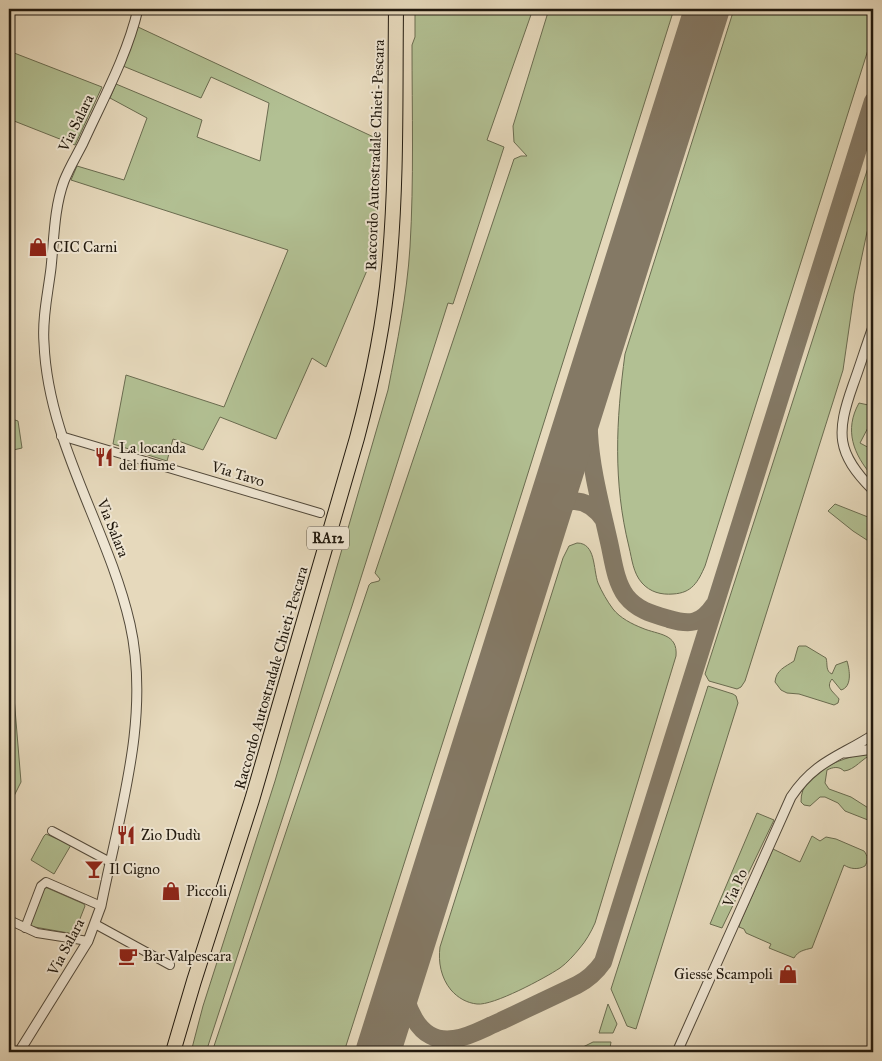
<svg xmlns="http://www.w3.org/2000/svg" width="882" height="1061" font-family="'IM FELL Great Primer',serif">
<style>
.green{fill:#b2c093;stroke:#6a6c50}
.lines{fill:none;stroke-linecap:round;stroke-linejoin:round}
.taxiway{stroke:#847965;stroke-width:18}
.runway{stroke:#847965;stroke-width:45}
.minor-casing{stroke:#52493a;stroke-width:10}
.tertiary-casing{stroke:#52493a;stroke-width:11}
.motorway-casing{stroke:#21190e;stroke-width:16}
.minor{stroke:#efe6d3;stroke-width:8}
.tertiary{stroke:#efe6d3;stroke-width:9}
.motorway{stroke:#e6d9bc;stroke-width:14}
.labels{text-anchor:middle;stroke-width:4;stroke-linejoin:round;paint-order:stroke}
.shield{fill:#efe6d3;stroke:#5f5649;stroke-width:1}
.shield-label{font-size:14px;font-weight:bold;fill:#21190e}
.street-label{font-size:15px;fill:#21190e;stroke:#efe6d3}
.poi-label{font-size:15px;fill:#21190e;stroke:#efe6d3;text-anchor:start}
</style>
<rect width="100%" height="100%" fill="#e6d9bc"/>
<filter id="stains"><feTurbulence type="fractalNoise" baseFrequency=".004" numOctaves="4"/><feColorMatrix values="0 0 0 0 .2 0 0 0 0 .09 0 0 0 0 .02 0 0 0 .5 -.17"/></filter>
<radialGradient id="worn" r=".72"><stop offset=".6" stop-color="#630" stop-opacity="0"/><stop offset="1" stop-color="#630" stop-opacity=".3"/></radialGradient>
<!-- green -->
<path class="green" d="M415 9H533L487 140 504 147 453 304 448 303 352 606 206 1052H191L203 1006 275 781 388 390C397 343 407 295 410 247 414 180 412 112 412 45L415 37Z
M549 9H674L484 613 344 1052H212L369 585 371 583 379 581 380 579 375 573 514 159 521 156H527L514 142 513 126Z
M734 9H873V34L705 566C698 582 692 593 673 594 661 595 650 592 642 583 633 573 632 559 629 547 613 482 616 421 625 354Z
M138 27 380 140 375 267 368 268 326 367 312 358 276 439 220 417 203 450 173 439 167 461 113 444 126 375 224 407 288 250 71 180 77 166 124 180 147 118 110 98 116 84 202 120 197 137 260 161 269 103 211 77 201 98 123 66Z
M9 51 102 87 75 145 9 119Z
M873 152V220L867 232 854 294 843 370 745 681 741 687 737 689 709 681 705 674Z
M859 403 873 406V418L860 443 873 450V477C853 454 844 430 859 403Z
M9 418 18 421 22 448 9 451Z
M835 504 873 519V544L853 531 828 511Z
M577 543C596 543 593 569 598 583 602 592 607 601 613 609 620 618 632 624 642 628 658 635 678 633 676 656L595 923C591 932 586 941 579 949 574 955 567 963 560 968 545 978 493 1006 477 1004 467 1003 458 998 451 990 441 978 438 962 440 947L563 558 569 546Z
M9 636 21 782 9 806Z
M799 646H806L826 658C828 664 825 671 832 674L836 665 847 661C850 671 852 687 841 690L832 679C825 688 834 692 839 699L838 703 834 705 799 694 787 693 781 690 775 682C776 670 785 667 794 661L798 647Z
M708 686 733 694 736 696 738 703 636 1029 627 1026 611 989Z
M873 751V754C862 758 855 770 844 771 839 766 833 767 827 770L825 783 829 789 851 797 873 811V822L845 811 838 803 825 797H820L810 806 804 805 801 802C800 769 848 757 873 751Z
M757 813 774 820 722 928 710 924Z
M46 834 71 845 54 874 31 860 44 836Z
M812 836 820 841 826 837 836 839 864 851C868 856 868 861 865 866 858 870 850 869 844 865L812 948C804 950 798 951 794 958L769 948 771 944 746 933 744 929 739 927 740 923 773 849 800 862Z
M45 887 84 904 85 906 74 934 29 926Z
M608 1004 617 1024 613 1033H599Z
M593 1042H611L610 1048 608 1047 606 1052H573Z"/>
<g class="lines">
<!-- taxiway -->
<path class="taxiway" d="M598 354C594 380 588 407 589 433 591 470 601 506 609 542 613 559 615 581 626 596 637 610 652 614 669 619 690 625 701 624 714 605
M546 519C562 494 587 496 604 520
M403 973C403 1003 417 1045 454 1039 470 1037 486 1027 501 1021 526 1009 552 997 577 985 589 979 596 972 603 962L873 101"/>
<!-- runway -->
<path class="runway" d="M378 1052 707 9"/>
<!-- minor casing -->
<g class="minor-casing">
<path id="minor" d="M61 436 320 513
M52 831 110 862
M9 920 37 933 88 941
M95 924 170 965
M25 928 41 886 46 882 101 906"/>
</g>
<!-- tertiary casing -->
<g class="tertiary-casing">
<path id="tertiary" d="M873 327C866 346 860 366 853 385 836 433 836 453 873 490
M845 753 873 749
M19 1052 88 941 101 906C119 814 151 717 130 624 108 528 48 443 44 343 42 318 48 293 51 268 54 240 54 208 64 181 69 168 77 155 83 143 103 99 127 56 138 9
M677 1052 791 797C815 761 839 757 873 735"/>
</g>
<!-- motorway casing -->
<g class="motorway-casing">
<path id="motorway" d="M173 1052 194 981 252 800 357 438C372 382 384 325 389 267 397 181 395 95 396 9"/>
</g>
<!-- minor -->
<use href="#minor" class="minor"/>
<!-- tertiary -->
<use href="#tertiary" class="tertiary"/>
<!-- motorway -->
<use href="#motorway" class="motorway"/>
</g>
<!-- icons -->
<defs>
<g id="shop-bare" transform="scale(1.5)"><path d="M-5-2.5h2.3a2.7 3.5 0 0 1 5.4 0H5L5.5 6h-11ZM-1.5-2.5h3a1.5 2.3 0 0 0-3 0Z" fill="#8f2418" stroke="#efe6d3" stroke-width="2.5" paint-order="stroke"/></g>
<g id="restaurant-bare" transform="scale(1.5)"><path d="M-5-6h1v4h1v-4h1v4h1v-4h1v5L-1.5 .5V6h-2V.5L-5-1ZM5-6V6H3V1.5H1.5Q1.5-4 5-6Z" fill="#8f2418" stroke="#efe6d3" stroke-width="2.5" paint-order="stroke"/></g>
<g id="bar-bare" transform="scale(1.5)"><path d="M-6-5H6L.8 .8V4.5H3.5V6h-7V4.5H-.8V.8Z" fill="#8f2418" stroke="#efe6d3" stroke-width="2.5" paint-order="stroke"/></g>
<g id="cafe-bare" transform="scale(1.5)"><path d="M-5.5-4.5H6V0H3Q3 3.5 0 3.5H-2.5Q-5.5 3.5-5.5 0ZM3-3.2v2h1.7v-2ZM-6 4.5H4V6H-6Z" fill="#8f2418" stroke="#efe6d3" stroke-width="2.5" paint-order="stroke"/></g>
</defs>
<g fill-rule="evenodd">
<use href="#shop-bare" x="38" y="247"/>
<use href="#restaurant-bare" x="104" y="457"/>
<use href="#restaurant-bare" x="126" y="835"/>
<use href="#bar-bare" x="94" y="869"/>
<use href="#shop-bare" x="171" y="891"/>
<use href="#cafe-bare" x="128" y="956"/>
<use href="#shop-bare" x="788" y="974"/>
</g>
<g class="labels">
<!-- shield labels -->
<rect class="shield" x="307" y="526.5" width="42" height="23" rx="4"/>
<g class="shield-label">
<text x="328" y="543">RA12</text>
</g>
<!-- street labels -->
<g class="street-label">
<text transform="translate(76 123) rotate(-64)" y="5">Via Salara</text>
<text transform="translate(375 155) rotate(-88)" y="5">Raccordo Autostradale Chieti-Pescara</text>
<text transform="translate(238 474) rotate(17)" y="5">Via Tavo</text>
<text transform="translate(113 528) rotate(68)" y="5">Via Salara</text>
<text transform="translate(271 678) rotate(-74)" y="5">Raccordo Autostradale Chieti-Pescara</text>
<text transform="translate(735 888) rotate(-66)" y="5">Via Po</text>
<text transform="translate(66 947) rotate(-62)" y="5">Via Salara</text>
</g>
<!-- poi labels -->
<g class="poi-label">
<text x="53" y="252">CIC Carni</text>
<text x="119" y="453">La locanda<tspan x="119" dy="17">del fiume</tspan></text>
<text x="141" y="840">Zio Dudù</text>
<text x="109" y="874">Il Cigno</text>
<text x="186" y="896">Piccoli</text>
<text x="143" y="961">Bar Valpescara</text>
<text x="773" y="979" text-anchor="end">Giesse Scampoli</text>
</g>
</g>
<!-- margin -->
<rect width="882" height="1061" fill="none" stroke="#e6d9bc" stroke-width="30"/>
<rect x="10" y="10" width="862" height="1041" fill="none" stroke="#21190e" stroke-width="2.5"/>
<rect x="15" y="15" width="852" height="1031" fill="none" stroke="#21190e"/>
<rect width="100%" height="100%" filter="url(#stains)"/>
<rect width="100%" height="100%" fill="url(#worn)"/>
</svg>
